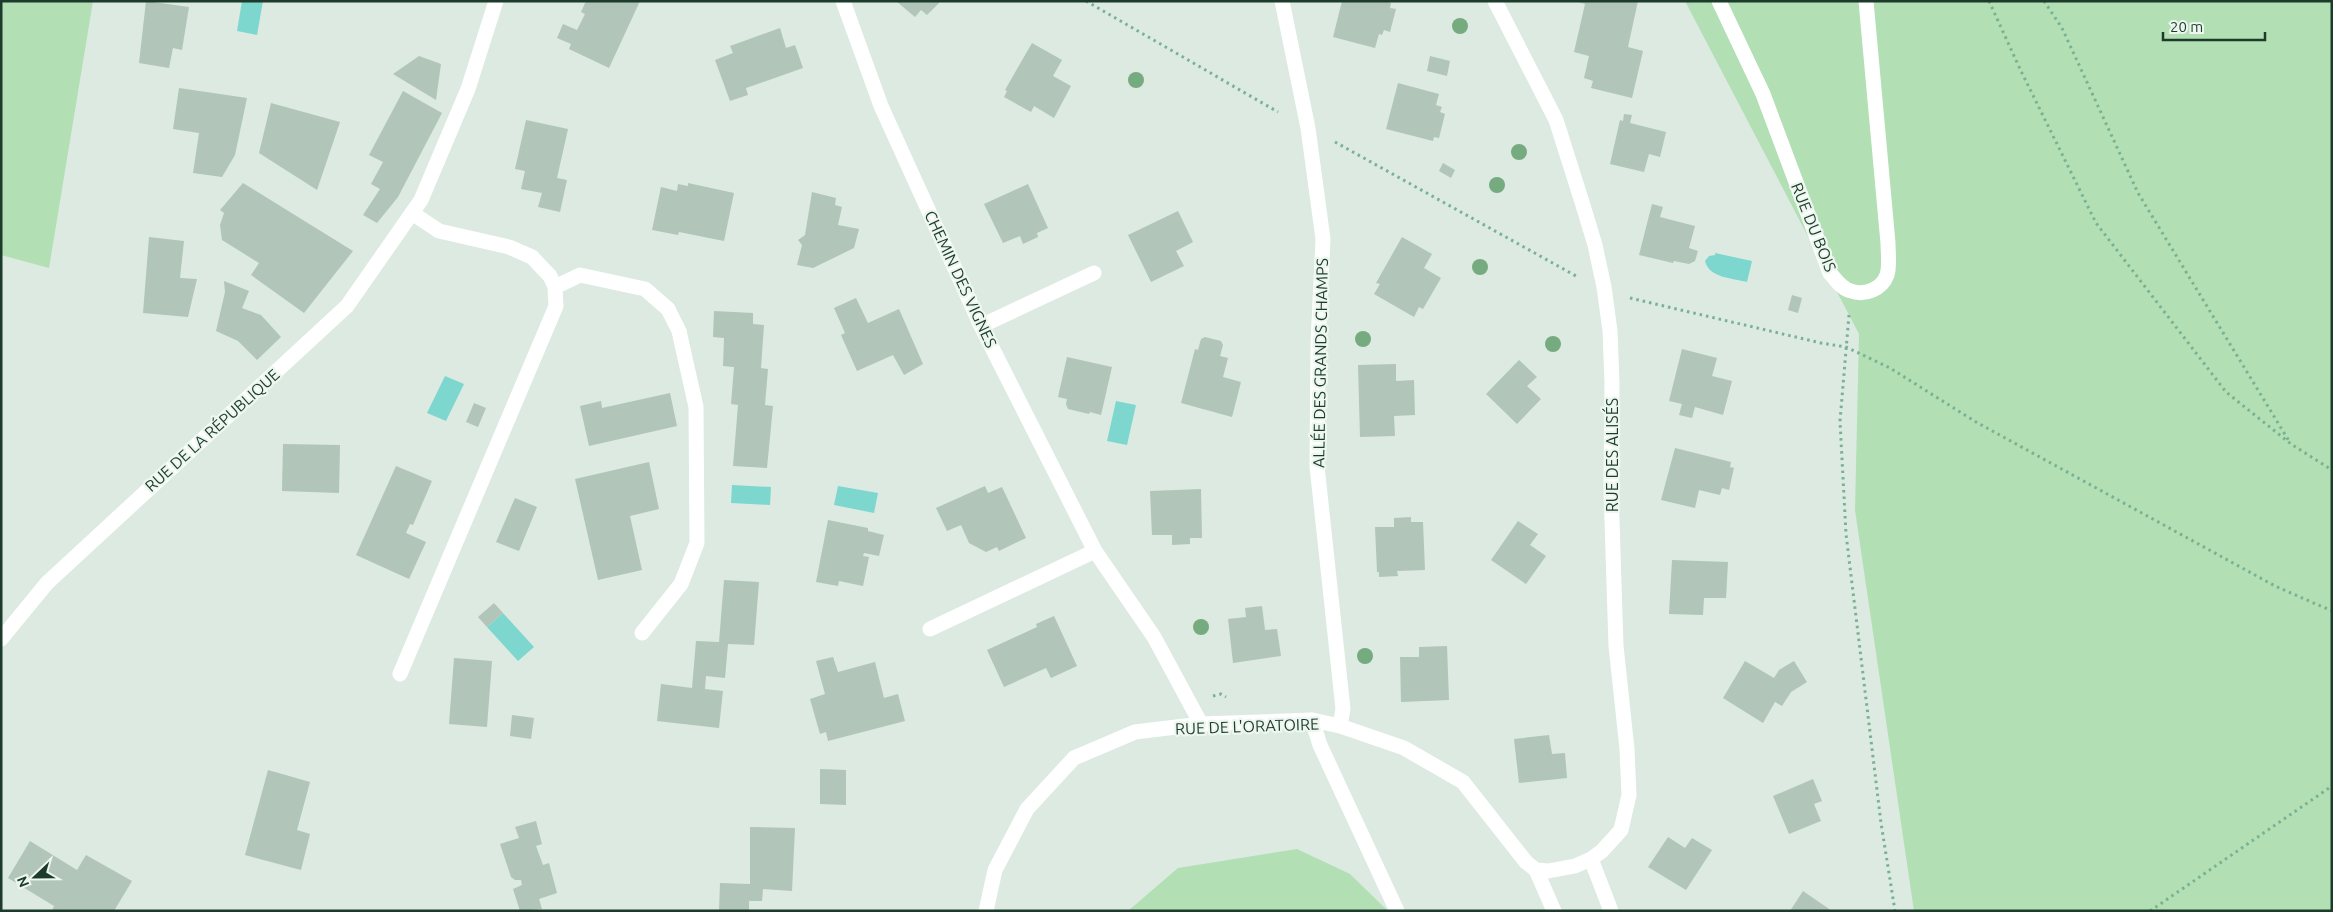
<svg xmlns="http://www.w3.org/2000/svg" width="2333" height="912" font-family="Ubuntu,sans-serif">
<style>
.green{fill:#b2dfb3}
.water{fill:#7dd7cf}
.building{fill:#b1c5b9}
.lines{fill:none;stroke-linecap:round;stroke-linejoin:round}
.path{stroke:#79b292;stroke-width:3;stroke-dasharray:2.5 4;stroke-linecap:butt}
.service{stroke:#fff;stroke-width:15}
.minor{stroke:#fff;stroke-width:15}
.tertiary{stroke:#fff;stroke-width:15}
.tree{fill:#76aa7f}
.labels{text-anchor:middle;stroke-width:4.5;stroke-linejoin:round;paint-order:stroke}
.street-label{font-size:16px;fill:#1d3b2b;stroke:#edf7ef}
</style>
<rect width="100%" height="100%" fill="#dceae1"/>
<!-- green -->
<path class="green" d="M1 1H93L49 268 1 255Z
M1685 1H2332V911H1914L1855 510 1859 334Z
M1297 849 1350 874 1388 911H1128L1178 868Z"/>
<!-- water -->
<path class="water" d="M242 1H263L257 35 237 31Z
M1715 253 1752 261 1747 282C1732 278 1709 278 1705 261L1709 256 1715 255Z
M445 376 464 384 446 421 427 413Z
M1116 401 1136 405 1127 445 1107 441Z
M732 485 771 487 770 505 731 503Z
M838 486 878 493 874 513 834 505Z
M503 613 534 647 518 661 487 627Z"/>
<!-- building -->
<path class="building" d="M146 1 189 7 182 50 173 48 169 68 139 63Z
M586 1H640L609 68 569 49 571 44 557 38 563 24 577 30 585 14 581 12Z
M896 1H941L927 15 921 10 915 17Z
M1342 1H1386L1391 3 1390 8 1396 9 1390 32 1384 30 1382 35 1379 34 1375 48 1333 37Z
M1575 1H1638L1628 47 1643 51 1632 98 1591 88 1593 81 1584 78 1589 56 1574 52 1585 4Z
M780 28 786 48 795 45 803 68 746 88 748 95 730 101 715 60 733 53 730 46Z
M1032 43 1062 60 1053 76 1071 86 1054 118 1034 106 1031 112 1004 97 1007 91 1005 90Z
M419 56 441 64 436 100 393 74Z
M1430 56 1450 61 1447 76 1427 71Z
M1398 83 1439 94 1436 105 1442 107 1440 112 1445 114 1439 138 1434 137 1433 141 1386 129Z
M179 88 247 98 235 155 222 177 193 173 199 133 173 129Z
M403 91 442 113 398 197 377 223 363 215 380 189 371 184 383 162 369 155Z
M271 103 340 122 317 190 259 153Z
M1624 114 1632 115 1630 123 1666 132 1660 157 1649 154 1644 172 1610 164 1620 120 1623 121Z
M526 120 568 129 557 178 567 180 560 212 538 207 542 193 521 189 525 171 515 169Z
M1443 163 1455 170 1451 178 1439 171Z
M243 183 353 251 304 313 251 275 259 263 222 240 220 225 224 213 220 210Z
M688 183 734 193 724 241 679 232 678 235 652 230 661 187 677 191 678 184 688 186Z
M1028 184 1048 228 1037 233 1038 237 1023 244 1020 236 1003 243 984 204Z
M812 192 836 198 835 205 842 207 838 225 859 229 854 248 813 268 797 265 802 245 798 240 805 235Z
M1652 204 1663 207 1660 217 1695 226 1689 248 1698 251 1695 261 1689 264 1674 261 1673 263 1639 255Z
M1178 211 1193 242 1176 251 1184 266 1151 282 1128 235Z
M149 237 184 241 180 278 197 279 188 317 143 313Z
M1402 237 1432 254 1424 268 1441 278 1423 309 1419 307 1414 317 1374 294 1380 284 1376 283Z
M224 281 249 291 242 308 261 315 281 337 257 360 238 341 216 331 225 292Z
M1792 295 1802 298 1798 313 1788 310Z
M856 298 868 323 899 309 923 364 904 375 893 355 857 371 841 335 845 333 834 308Z
M714 311 753 313V324L764 325 761 368 768 369 765 405 773 406 767 468 733 466 738 405 731 404 734 367 723 366 724 338 713 337Z
M1205 337 1221 341 1223 345 1220 356 1228 358 1223 377 1241 382 1232 417 1181 403 1195 349 1198 350 1201 339Z
M1682 349 1717 358 1712 376 1732 381 1723 415 1695 407 1692 418 1679 415 1682 404 1669 401Z
M1067 357 1112 367 1101 415 1090 412 1089 414 1068 409 1066 404 1067 399 1058 397Z
M1519 360 1537 377 1527 386 1541 399 1517 424 1486 394Z
M1396 364V381L1414 380 1415 415 1394 416 1395 436 1360 437 1358 365Z
M670 393 677 426 589 446 580 406 601 401 602 408Z
M474 403 486 408 478 427 466 422Z
M283 444 340 445 339 493 282 491Z
M1675 448 1731 462 1730 467 1734 468 1729 490 1722 488 1720 495 1699 490 1695 508 1661 500Z
M649 462 659 509 630 516 642 570 598 580 575 479Z
M396 466 432 481 413 525 410 524 406 533 426 542 409 579 356 555Z
M985 486 988 493 1002 487 1026 538 999 551 997 547 986 552 969 543 961 525 947 531 936 508Z
M1201 489 1202 538H1190V544L1172 545V535H1152L1150 491Z
M515 498 537 507 519 551 496 542Z
M1411 517V522H1423L1425 570 1397 571 1398 576 1379 577V572H1377L1375 527H1394V518Z
M828 520 868 528V531L884 535 879 556 864 553 863 556 869 557 863 586 839 581 838 586 816 582Z
M1518 521 1538 534 1530 545 1546 556 1526 584 1491 560Z
M1672 560 1728 562 1726 598H1704L1703 615 1669 614Z
M724 580 759 582 754 645 728 644 725 678 706 676 705 689 723 691 719 728 657 721 661 684 692 688 696 641 719 642Z
M494 603 503 613 487 627 478 617Z
M1262 606 1265 630 1277 629 1281 656 1233 663 1228 619 1246 617 1245 608Z
M1054 616 1077 666 1051 678 1046 668 1004 687 987 650 1037 627 1036 624Z
M1447 646 1449 700 1401 702 1400 657H1419V647Z
M833 657 838 672 875 662 884 698 898 694 905 721 828 741 826 732 820 734 810 699 825 694 816 661Z
M454 658 492 661 487 727 449 724Z
M1745 661 1774 678 1779 670 1794 661 1807 682 1791 692 1782 706 1775 702 1763 723 1723 698Z
M512 715 534 718 531 739 510 736Z
M1549 735 1552 754 1565 753 1567 778 1519 783 1514 739Z
M820 769 846 770V805L820 804Z
M268 770 310 782 297 830 310 834 301 870 245 855Z
M1813 779 1822 801 1814 804 1821 821 1789 834 1773 796Z
M536 821 542 844 536 846 543 865 549 863 557 893 539 899 542 909 520 911 513 889 522 885 521 880H515L511 877 500 844 519 838 515 827Z
M750 827 795 828 792 891 763 889 762 901H749V911H719L720 883 750 884Z
M1668 837 1685 848 1692 838 1712 850 1686 890 1648 867Z
M30 841 77 870 86 855 132 881 114 911H52L54 906 8 878Z
M1803 891 1832 911H1790Z"/>
<g class="lines">
<!-- path -->
<path class="path" d="M1086 1 1278 112
M1989 1 2020 69 2096 223 2226 392 2291 444 2332 470
M2044 1 2062 28 2138 193 2289 441
M1335 142 1576 276
M1630 298 1821 343 1846 347 1890 368 1976 422 2275 586 2332 611
M1849 315 1840 421 1846 534 1881 823 1895 911
M1213 696 1221 694 1226 697
M2150 911 2332 786"/>
<!-- service -->
<path class="service" d="M981 326 1094 273
M1312 720 1320 745 1397 911
M1591 859 1611 911"/>
<!-- minor -->
<path class="minor" d="M843 1 881 106 981 326 1095 551 1154 637 1201 724
M1282 1 1308 128 1323 239 1318 343 1317 466 1343 709 1340 726
M1495 1 1556 120 1582 202 1595 245 1604 287 1610 331 1612 383 1611 489 1616 646 1627 749 1629 795 1621 830 1602 851 1591 859 1575 866 1548 871 1536 870
M1719 1 1763 94 1830 273C1836 280 1842 289 1851 291 1865 296 1882 289 1887 275 1890 266 1888 252 1888 243L1866 1
M555 287 580 275 645 289 668 309 679 331 696 407 697 543 681 584 642 633
M930 629 1095 551
M400 674 556 306 555 287 550 276 532 257 509 247 439 231 412 213
M986 911 995 870 1027 809 1074 758 1135 732 1201 724 1312 720 1340 726 1404 748 1463 782 1526 862 1536 870 1554 911"/>
<!-- tertiary -->
<path class="tertiary" d="M1 639 47 583 347 306 421 200 468 89 496 1"/>
</g>
<!-- trees -->
<g class="tree">
<circle cx="1460" cy="26" r="8"/>
<circle cx="1136" cy="80" r="8"/>
<circle cx="1519" cy="152" r="8"/>
<circle cx="1497" cy="185" r="8"/>
<circle cx="1480" cy="267" r="8"/>
<circle cx="1363" cy="339" r="8"/>
<circle cx="1553" cy="344" r="8"/>
<circle cx="1201" cy="627" r="8"/>
<circle cx="1365" cy="656" r="8"/>
</g>
<g class="labels">
<!-- street labels -->
<g class="street-label">
<text transform="translate(1814 227) rotate(68)" y="6">RUE DU BOIS</text>
<text transform="translate(961 279) rotate(65)" y="6">CHEMIN DES VIGNES</text>
<text transform="translate(1320 363) rotate(-89)" y="6">ALLÉE DES GRANDS CHAMPS</text>
<text transform="translate(212 430) rotate(-42)" y="6">RUE DE LA RÉPUBLIQUE</text>
<text transform="translate(1612 455) rotate(-90)" y="6">RUE DES ALISÉS</text>
<text transform="translate(1247 726) rotate(-2)" y="6">RUE DE L'ORATOIRE</text>
</g>
</g>
<!-- border -->
<rect width="2333" height="912" fill="none" stroke="#1d3b2b" stroke-width="5"/>
<!-- north arrow -->
<g transform="translate(35 877) rotate(248)" stroke="#edf7ef" stroke-width="4" paint-order="stroke">
<path d="M0-4L9 19L0 12L-9 19Z" fill="#1d3b2b"/>
<text y="-8" font-size="14" font-weight="bold" text-anchor="middle" fill="#1d3b2b">N</text>
</g>
<!-- scale -->
<path d="M2163 32v8h102v-8" fill="none" stroke="#1d3b2b" stroke-width="2.5"/>
<text x="2170" y="32" font-size="15" fill="#1d3b2b" stroke="#edf7ef" stroke-width="4" paint-order="stroke">20 m</text>
</svg>
